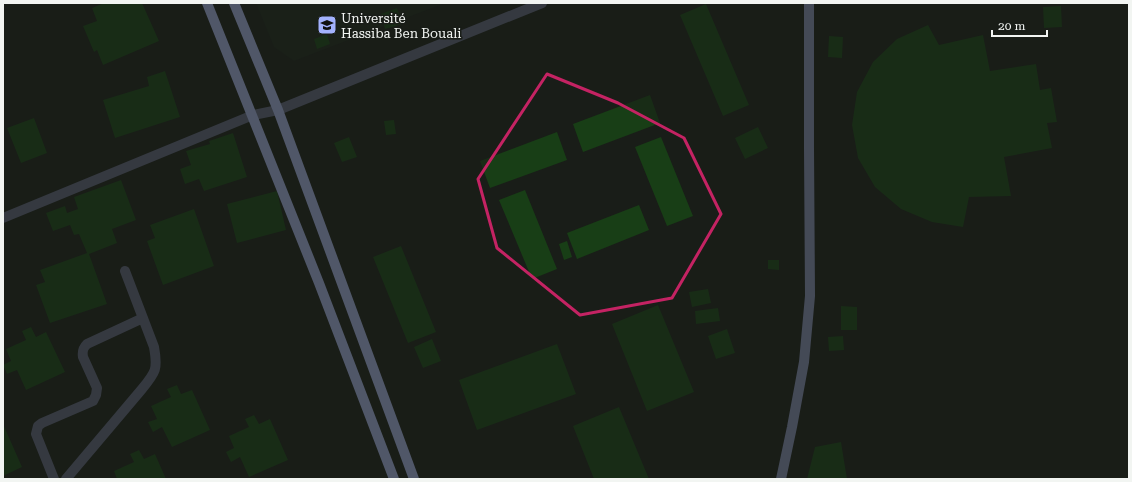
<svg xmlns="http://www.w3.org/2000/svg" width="1132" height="482" font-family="'Roboto Serif',serif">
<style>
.built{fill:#1b241a}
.building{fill:#183e16}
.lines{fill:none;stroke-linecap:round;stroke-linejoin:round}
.minor{stroke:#575c72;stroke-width:10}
.secondary{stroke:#7880a3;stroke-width:10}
.primary{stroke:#929dc9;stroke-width:10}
.marked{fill:none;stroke:#c42363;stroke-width:3;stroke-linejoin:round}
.labels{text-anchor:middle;stroke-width:3;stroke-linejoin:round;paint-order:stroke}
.poi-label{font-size:13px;fill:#f2f5f2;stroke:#191d18;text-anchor:start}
</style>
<rect width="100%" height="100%" fill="#191d18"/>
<!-- built -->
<path class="built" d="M256 3H445L294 61 274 47Z"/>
<!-- building -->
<path class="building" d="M104 3H142L159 41 103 65 97 50 94 52 83 26 97 21 92 8Z
M706 4 749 105 723 116 680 15Z
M1061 6 1062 27 1044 28 1043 7Z
M397 8 402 24 385 29 381 14Z
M928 25 939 45 983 35 990 71 1036 64 1040 90 1051 88 1057 122 1047 123 1052 148 1004 157 1011 196 969 197 963 227 932 222 901 209 875 187 858 158 852 125 857 92 873 62 897 39Z
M327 34 330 44 317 49 314 39Z
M829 36 843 37 842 58 828 57Z
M165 71 180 117 115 138 103 100 149 86 147 77Z
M650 95 660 123 583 152 573 124Z
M34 118 47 153 21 163 7 128Z
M394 120 396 134 386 135 384 121Z
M758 127 768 148 745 159 735 138Z
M557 132 567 160 490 188 480 161Z
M233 133 247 177 204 191 199 179 185 184 180 169 191 165 186 151 210 144 209 141Z
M349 137 357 157 342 162 334 143Z
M661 137 693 216 667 226 635 147Z
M121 180 136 220 112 229 117 243 89 254 107 304 50 323 36 285 45 282 40 270 87 253 79 234 74 235 70 225 53 231 46 213 65 206 67 213 78 209 74 197Z
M525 190 557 269 532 279 499 200Z
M277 191 286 230 237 243 227 204Z
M639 205 649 230 577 259 567 233Z
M194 209 214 266 163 285 147 241 155 238 150 225Z
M567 241 572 257 564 260 559 244Z
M401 246 436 332 408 343 373 257Z
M768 260H779V270L768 269Z
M708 289 711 303 692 307 689 292Z
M658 305 694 392 647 411 612 324Z
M841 306 857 307V330H841Z
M718 308 720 321 696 324 695 311Z
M31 327 36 337 46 332 65 372 26 390 17 370 7 374 3 365 11 361 6 349 26 340 22 331Z
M727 329 735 353 716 359 708 336Z
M843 336 844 350 829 351 828 337Z
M432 339 441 361 423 368 414 347Z
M557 344 576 394 477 430 459 380Z
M177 385 181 394 192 390 210 430 172 447 162 427 153 432 148 422 157 419 151 406 171 397 167 389Z
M619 407 649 479H594L573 426Z
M254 415 259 424 270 419 288 460 249 477 240 457 231 462 226 452 234 448 229 436 249 427 245 419Z
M3 424 22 467 3 476Z
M841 442 847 479H807L815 447Z
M139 450 144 459 155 454 166 479H117L114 471 134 462 130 454Z"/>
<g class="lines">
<!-- minor -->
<path class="minor" d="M3 218 253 115 278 110 542 3
M54 479 36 434 38 426 42 423 93 401 96 395 97 388 83 357C82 351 83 348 87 344L143 318
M66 479 142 389C156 372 158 369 154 347L125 271"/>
<!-- secondary -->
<path class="secondary" d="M781 479 792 427 804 362 810 296 809 148V3"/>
<!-- primary -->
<path class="primary" d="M207 3 319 283 394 479
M234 3 278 110 414 479"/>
</g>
<!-- marked area -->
<path d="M0 0H1132V482H0ZM547 74 618 103 684 138 721 214 672 298 580 315 497 248 478 179Z" fill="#191d18" fill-opacity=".55" fill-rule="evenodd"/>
<path class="marked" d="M547 74 618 103 684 138 721 214 672 298 580 315 497 248 478 179Z"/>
<!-- icons -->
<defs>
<g id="university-square" transform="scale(1)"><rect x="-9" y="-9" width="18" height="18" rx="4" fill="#a3b2fd" stroke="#191d18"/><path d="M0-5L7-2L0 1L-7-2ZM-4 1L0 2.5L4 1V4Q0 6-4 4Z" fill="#111"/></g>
</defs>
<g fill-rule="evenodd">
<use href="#university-square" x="327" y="25"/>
</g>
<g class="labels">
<!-- poi labels -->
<g class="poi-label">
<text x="341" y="23">Université<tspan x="341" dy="15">Hassiba Ben Bouali</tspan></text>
</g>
</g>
<!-- border -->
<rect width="1132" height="482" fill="none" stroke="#f2f5f2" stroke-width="8"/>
<!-- scale -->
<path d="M992 30v6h55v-6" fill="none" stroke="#f2f5f2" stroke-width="2"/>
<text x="998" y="30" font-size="12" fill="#f2f5f2" stroke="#191d18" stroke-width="3" paint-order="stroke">20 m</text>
</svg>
